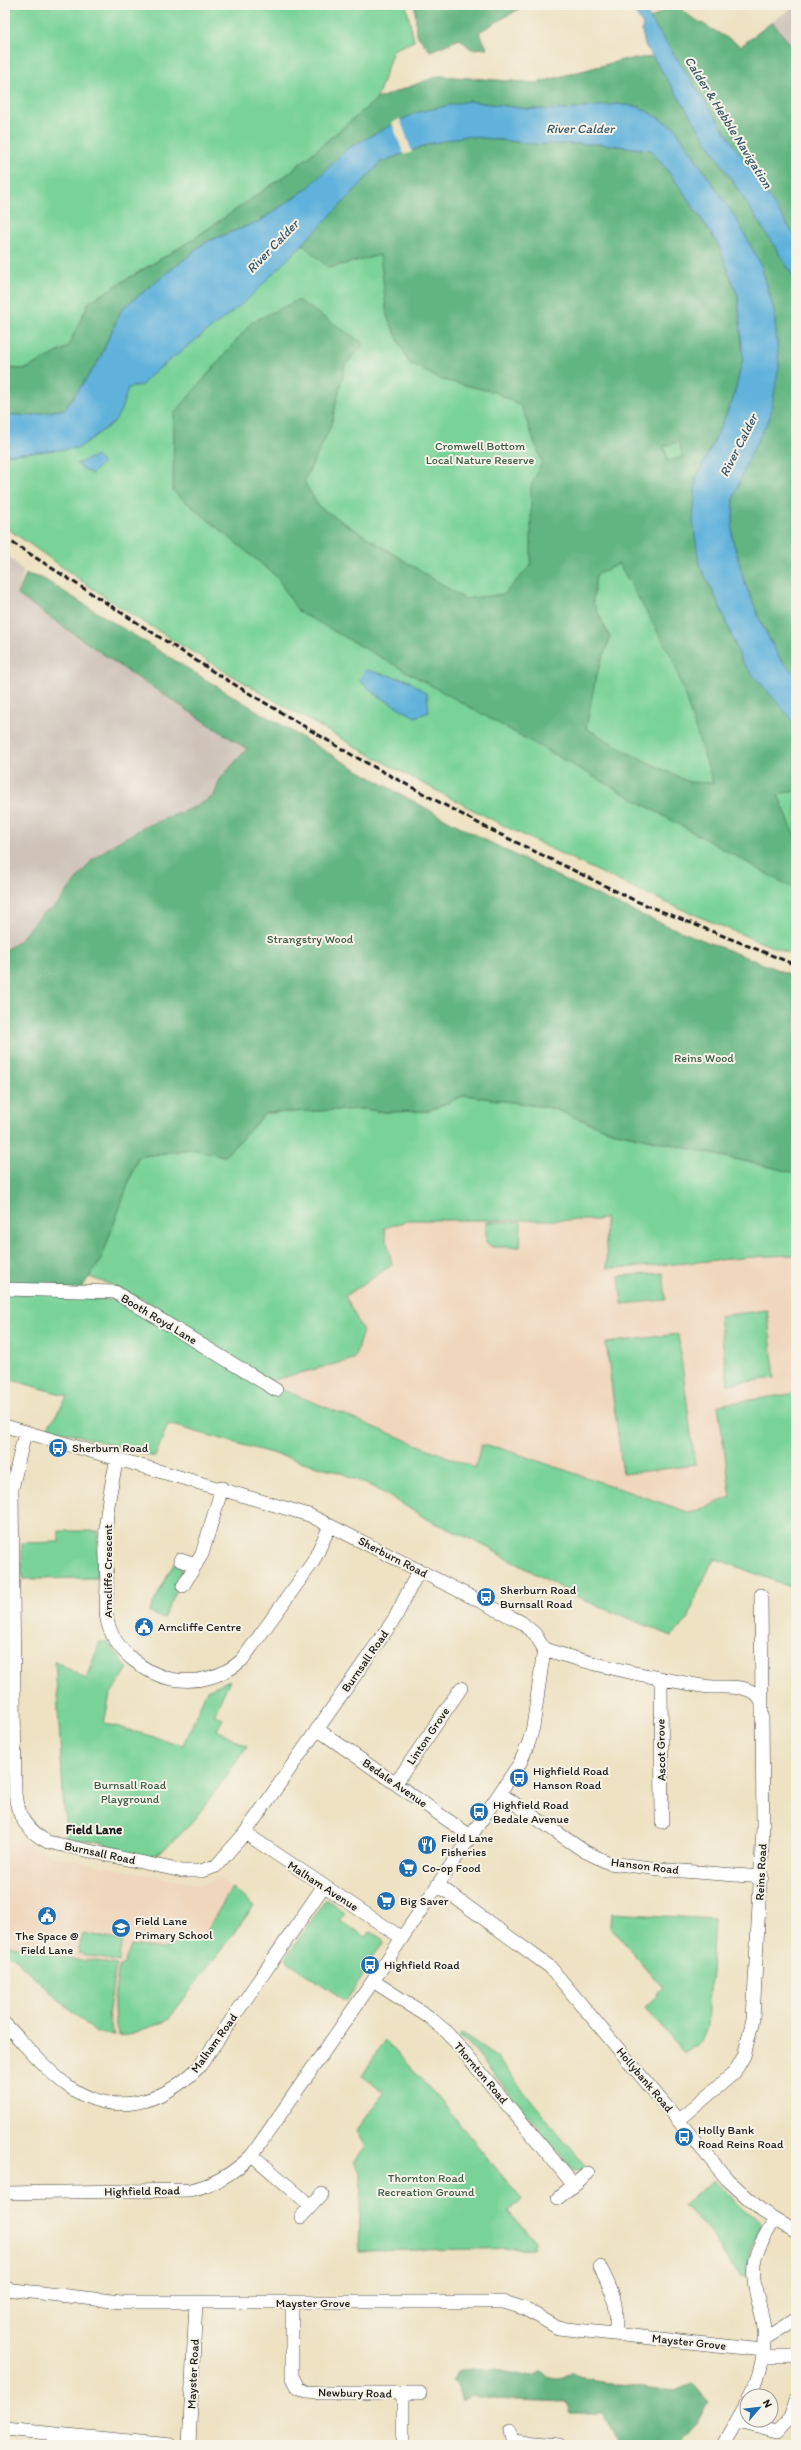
<svg xmlns="http://www.w3.org/2000/svg" width="801" height="2450" font-family="Itim,sans-serif">
<style>
.built{fill:#f0d6bc}
.industrial{fill:#cec2b9}
.green{fill:#79d399;stroke:#4a785a}
.forest{fill:#62b581;stroke:#3f684e;fill-rule:evenodd}
.water{fill:#61b2dc;stroke:#3e677c}
.pier{fill:#eee2c3}
.lines{fill:none;stroke-linecap:round;stroke-linejoin:round}
.minor-casing{stroke:#3c3a35;stroke-width:14}
.minor{stroke:#fff;stroke-width:13}
.rail{stroke:#1c1c1c;stroke-width:3;stroke-dasharray:6 3;stroke-linecap:butt}
.labels{text-anchor:middle;stroke-width:4;stroke-linejoin:round;paint-order:stroke}
.park-label{font-size:12px;fill:#3d5c48;stroke:#f7f3e8}
.street-label{font-size:12px;fill:#1c1c1c;stroke:#f7f3e8}
.poi-label{font-size:12px;fill:#1c1c1c;stroke:#f7f3e8;text-anchor:start}
.water-label{font-size:13px;font-style:italic;fill:#385869;stroke:#f7f3e8}
.neighbourhood-label{font-size:13px;font-weight:bold;fill:#1c1c1c;stroke:#f7f3e8}
</style>
<rect width="100%" height="100%" fill="#f7f3e8"/>
<filter id="ink" filterUnits="userSpaceOnUse"><feTurbulence type="fractalNoise" baseFrequency=".025" numOctaves="2"/><feDisplacementMap in="SourceGraphic" scale="8" xChannelSelector="R" yChannelSelector="G"/><feConvolveMatrix kernelMatrix="1 2 1 2 8 2 1 2 1" color-interpolation-filters="sRGB"/></filter>
<filter id="wash" filterUnits="userSpaceOnUse"><feTurbulence type="fractalNoise" baseFrequency=".012" numOctaves="4" result="noise"/><feDisplacementMap in="SourceGraphic" scale="16" xChannelSelector="R" yChannelSelector="G"/><feGaussianBlur stdDeviation="0.9" result="paint"/><feColorMatrix in="noise" values="0 0 0 0 0 0 0 0 0 0 0 0 0 0 0 0 0 1.4 0 .05"/><feComposite in="paint" operator="in"/></filter>
<g filter="url(#wash)">
<rect width="100%" height="100%" fill="#eee2c3"/>
<!-- built -->
<path class="built" d="M605 1218 607 1268 655 1267 701 1261 796 1255V1393L718 1405 731 1497 691 1513 500 1448 475 1468 266 1382 354 1359 363 1331 345 1296 392 1265 384 1228 411 1220H597Z
M19 1840 52 1856 200 1885 221 1879 254 1906 168 2020 133 2034 117 2037 95 2032 5 1950V1845Z"/>
<!-- industrial -->
<path class="industrial" d="M796 5V51L772 22Z
M5 552 23 571 18 595 126 670 247 749 220 779 214 796 197 806 144 827 114 844 92 860 56 906 42 914 19 941 5 949Z"/>
<!-- green -->
<path class="green" d="M5 5H406L414 41 393 50 377 99 289 173 189 242 89 302 68 347 26 369 5 368Z
M653 57 796 280V956C572 870 359 754 155 629 103 598 55 561 5 527V414L122 309 206 242 438 76 537 83 623 60Z
M465 1095 551 1108 608 1130 796 1173V1255C733 1256 670 1267 607 1268L605 1218 597 1220H411L384 1228 392 1265 345 1296 363 1331 354 1359 266 1382C211 1342 154 1297 89 1277L100 1262 138 1157 190 1149 225 1156 266 1113 364 1109 385 1112 428 1111Z
M486 1222H521L520 1247H492L486 1242Z
M663 1273 666 1300 622 1304 619 1276Z
M5 1289 79 1291 92 1298 116 1300 281 1389 475 1468 481 1445 500 1448 691 1513 731 1497 718 1405 796 1393V1589L714 1558 696 1596 688 1620 672 1636 586 1601 479 1543 429 1520 375 1488 339 1472 168 1424 155 1457 48 1427 68 1396 5 1378Z
M767 1310 775 1378 728 1384 719 1316Z
M678 1334 695 1465 623 1474 606 1343Z
M59 1531H98L97 1578 22 1579V1543L59 1542Z
M174 1563 182 1567 177 1590 163 1619 149 1612Z
M100 1642H107L128 1668 110 1695 104 1723 183 1745 207 1690 230 1680 214 1714 223 1719 217 1730 247 1746C231 1769 176 1854 149 1856 132 1858 115 1846 99 1842 88 1840 77 1840 66 1839L55 1661 86 1679Z
M232 1888 254 1906 168 2020 133 2034 119 2036C110 2007 115 1995 119 1966L124 1964 131 1945 163 1949 183 1940H201Z
M326 1899 345 1913 340 1921 366 1937 370 1931 382 1939 383 1944 365 1967V1973L346 2001 285 1959Z
M611 1913 714 1919 708 2025 701 2042 684 2052 645 2007 658 1996 657 1993 663 1988 610 1926Z
M83 1933 123 1941 119 1962 78 1953Z
M5 1944 86 1962 87 1959 116 1965 108 2015 114 2036 95 2032 5 1950Z
M462 2033 495 2056 587 2168 579 2171 573 2170 468 2043 459 2037Z
M385 2040 440 2100 522 2200 509 2211 534 2241 533 2248 359 2251 361 2173 354 2162 366 2147 357 2130 385 2092 362 2076Z
M714 2180 747 2212 760 2221 761 2226 750 2251 747 2275 744 2277C728 2268 717 2239 704 2225 697 2218 690 2212 683 2205Z"/>
<!-- forest -->
<path class="forest" d="M415 5H526L479 32 487 48 471 49 460 39 430 51 416 34Z
M673 5H677L691 17 741 46 772 22 796 51V238L650 19Z
M653 57 796 280V675L780 659 762 625 744 581 732 537 734 496 779 366 774 311 761 265 737 220 675 128 640 107 617 104 567 110 528 109 468 101 348 148 308 188 260 221 206 242 122 309 98 362 65 409 28 416 5 414V368L26 369 68 347 89 302 189 242 289 173 377 99 438 76 537 83 623 60Z
M465 136 536 144H601L651 150 680 187 718 244 738 296 743 358 733 400 696 480 699 564 719 604 742 662 796 724V791L778 794 796 839V890L298 611 276 576 173 491 174 414 252 322 298 300 364 344 345 365 331 426 304 481 319 507 465 599 504 594 531 565V486L542 462 521 406 495 392 442 380 409 363 387 316 380 255 329 268 302 244 348 198 380 162 429 144ZM679 442 683 457 668 461 664 446ZM619 564 673 659 713 783 689 782 629 753 586 728 596 676 610 638 593 602 596 575Z
M26 574 42 578C230 695 419 815 621 906 678 931 738 954 796 977V1173L608 1130 551 1108 465 1095 428 1111 385 1112 364 1109 266 1113 225 1156 190 1149 138 1157 100 1262 79 1291 5 1289V950L19 941 42 914 56 906 92 860 114 844 144 827 197 806 214 796 220 779 247 749 126 670 18 595Z
M471 2368 495 2370 533 2377 542 2372C553 2380 559 2380 571 2372L587 2380 674 2391 692 2384 708 2402 696 2423 677 2445H621L614 2436 603 2413H570L566 2402 491 2399 471 2395 462 2401 457 2385 452 2381 458 2371Z"/>
<!-- water -->
<path class="water" d="M630 5H641L796 238V280L645 45 642 31 643 25Z
M468 101 528 109 567 110 617 104 640 107 675 128 737 220 761 265 774 311 779 366 770 417 749 458 734 496 732 537 744 581 762 625 780 659 796 675V724L742 662 719 604 699 564 693 521 696 480 733 400 743 358 738 296 718 244 680 187 651 150 601 144H536L465 136 429 144 381 162 348 198 246 301 152 374 142 385 128 388 121 410 114 422 79 448 5 455V414L28 416 65 409 98 362 122 309 206 242 260 221 308 188 348 148 415 113Z
M96 456 103 463 92 474 76 464Z
M366 670 408 680 427 694 429 712 415 717 375 694 359 680Z"/>
<!-- pier -->
<path class="pier" d="M400 119 412 152 404 155 392 123Z"/>
</g>
<g filter="url(#ink)">
<g class="lines">
<!-- minor casing -->
<g class="minor-casing">
<path id="minor" d="M5 1289 115 1292 276 1390
M5 1426 309 1515 521 1622 535 1634 544 1649 533 1727 529 1742 520 1763 373 1981 252 2155C234 2173 215 2185 190 2190L5 2193
M25 1432 12 1489 15 1793C17 1816 27 1831 48 1842L182 1871H201L216 1866 245 1833 395 1618 419 1570
M117 1458C114 1474 110 1490 108 1506 104 1531 106 1559 107 1584 107 1597 104 1611 108 1624 116 1651 144 1673 171 1679 196 1684 223 1677 242 1660L313 1562 330 1526
M180 1560 196 1565
M183 1586 202 1554 222 1488
M544 1649C596 1666 649 1677 702 1686 723 1690 752 1680 762 1703
M661 1678 662 1822
M317 1729 472 1837
M396 1783 461 1688
M501 1794 584 1851 609 1863 669 1870 762 1877
M245 1833 402 1938
M438 1885 550 1967 727 2179 762 2211 796 2232
M373 1981 429 2017 448 2033 573 2184
M5 2024C25 2044 44 2069 68 2086 114 2118 162 2104 199 2067L323 1887
M679 2120 734 2073 744 2056 753 2019 763 1827 761 1595
M252 2155 311 2206
M558 2198 588 2173
M301 2217 322 2194
M600 2267C613 2292 619 2305 615 2334
M5 2289 121 2302H504L526 2309 558 2328 763 2350
M292 2303V2376L298 2388 306 2392 324 2393H420
M764 2339 796 2319
M762 2357H796
M750 2396C761 2375 767 2345 763 2321 759 2300 750 2281 755 2258 758 2245 768 2232 774 2220
M738 2421 778 2431 790 2418 796 2400
M5 2429 171 2445
M510 2431 512 2441 559 2445
M403 2442V2393
M189 2445 196 2302
M723 2445 747 2403"/>
</g>
<!-- minor -->
<use href="#minor" class="minor"/>
<!-- rail -->
<path class="rail" d="M5 538 217 674 352 755 489 829 636 901 796 965"/>
</g>
</g>
<!-- icons -->
<defs>
<g id="bus-disc" transform="scale(1)"><circle r="9.5" fill="#1f6fb2" stroke="#f7f3e8"/><path d="M-5-6H5V4H4V6H2V4H-2V6H-4V4H-5ZM-3.5-4V0h7V-4ZM-3.5 1.2v1.5H-2V1.2ZM2 1.2v1.5H3.5V1.2Z" fill="#fff"/></g>
<g id="civic-disc" transform="scale(1)"><circle r="9.5" fill="#1f6fb2" stroke="#f7f3e8"/><path d="M-.6-6.5H3V-4.5H.6V-3L4-1V1h2V6H-6V1h2V-1L-.6-3ZM-1.2 2.5V6h2.4V2.5Z" fill="#fff"/></g>
<g id="restaurant-disc" transform="scale(1)"><circle r="9.5" fill="#1f6fb2" stroke="#f7f3e8"/><path d="M-5-6h1v4h1v-4h1v4h1v-4h1v5L-1.5 .5V6h-2V.5L-5-1ZM5-6V6H3V1.5H1.5Q1.5-4 5-6Z" fill="#fff"/></g>
<g id="supermarket-disc" transform="scale(1)"><circle r="9.5" fill="#1f6fb2" stroke="#f7f3e8"/><path d="M-6-5.5h2.5l.6 2H6L4.5 2H-2.5L-4.4-4H-6ZM-1.5 3.2a1.3 1.3 0 1 0 .1 0ZM3 3.2a1.3 1.3 0 1 0 .1 0Z" fill="#fff"/></g>
<g id="school-disc" transform="scale(1)"><circle r="9.5" fill="#1f6fb2" stroke="#f7f3e8"/><path d="M0-5L7-2L0 1L-7-2ZM-4 1L0 2.5L4 1V4Q0 6-4 4Z" fill="#fff"/></g>
</defs>
<g fill-rule="evenodd">
<use href="#bus-disc" x="58" y="1448"/>
<use href="#bus-disc" x="486" y="1597"/>
<use href="#civic-disc" x="144" y="1627"/>
<use href="#bus-disc" x="519" y="1778"/>
<use href="#bus-disc" x="479" y="1812"/>
<use href="#restaurant-disc" x="427" y="1845"/>
<use href="#supermarket-disc" x="408" y="1868"/>
<use href="#supermarket-disc" x="386" y="1901"/>
<use href="#civic-disc" x="47" y="1916"/>
<use href="#school-disc" x="121" y="1928"/>
<use href="#bus-disc" x="370" y="1965"/>
<use href="#bus-disc" x="684" y="2137"/>
</g>
<g class="labels">
<!-- park labels -->
<g class="park-label">
<text x="480" y="450">Cromwell Bottom<tspan x="480" dy="14">Local Nature Reserve</tspan></text>
<text x="310" y="943">Strangstry Wood</text>
<text x="704" y="1062">Reins Wood</text>
<text x="130" y="1789">Burnsall Road<tspan x="130" dy="14">Playground</tspan></text>
<text x="426" y="2182">Thornton Road<tspan x="426" dy="14">Recreation Ground</tspan></text>
</g>
<!-- street labels -->
<g class="street-label">
<text transform="translate(159 1319) rotate(31)" y="4">Booth Royd Lane</text>
<text transform="translate(393 1557) rotate(27)" y="4">Sherburn Road</text>
<text transform="translate(108 1571) rotate(-90)" y="4">Arncliffe Crescent</text>
<text transform="translate(365 1661) rotate(-55)" y="4">Burnsall Road</text>
<text transform="translate(428 1736) rotate(-56)" y="4">Linton Grove</text>
<text transform="translate(661 1750) rotate(-91)" y="4">Ascot Grove</text>
<text transform="translate(395 1783) rotate(35)" y="4">Bedale Avenue</text>
<text transform="translate(100 1853) rotate(12)" y="4">Burnsall Road</text>
<text transform="translate(645 1866) rotate(7)" y="4">Hanson Road</text>
<text transform="translate(761 1872) rotate(-87)" y="4">Reins Road</text>
<text transform="translate(323 1886) rotate(33)" y="4">Malham Avenue</text>
<text transform="translate(214 2043) rotate(-54)" y="4">Malham Road</text>
<text transform="translate(481 2073) rotate(50)" y="4">Thornton Road</text>
<text transform="translate(645 2080) rotate(50)" y="4">Hollybank Road</text>
<text transform="translate(142 2191) rotate(-1)" y="4">Highfield Road</text>
<text x="313" y="2307">Mayster Grove</text>
<text transform="translate(689 2342) rotate(6)" y="4">Mayster Grove</text>
<text transform="translate(193 2374) rotate(-87)" y="4">Mayster Road</text>
<text transform="translate(355 2393) rotate(1)" y="4">Newbury Road</text>
</g>
<!-- poi labels -->
<g class="poi-label">
<text x="72" y="1452">Sherburn Road</text>
<text x="500" y="1594">Sherburn Road<tspan x="500" dy="14">Burnsall Road</tspan></text>
<text x="158" y="1631">Arncliffe Centre</text>
<text x="533" y="1775">Highfield Road<tspan x="533" dy="14">Hanson Road</tspan></text>
<text x="493" y="1809">Highfield Road<tspan x="493" dy="14">Bedale Avenue</tspan></text>
<text x="441" y="1842">Field Lane<tspan x="441" dy="14">Fisheries</tspan></text>
<text x="422" y="1872">Co-op Food</text>
<text x="400" y="1905">Big Saver</text>
<text x="135" y="1925">Field Lane<tspan x="135" dy="14">Primary School</tspan></text>
<text x="47" y="1940" text-anchor="middle">The Space @<tspan x="47" dy="14">Field Lane</tspan></text>
<text x="384" y="1969">Highfield Road</text>
<text x="698" y="2134">Holly Bank<tspan x="698" dy="14">Road Reins Road</tspan></text>
</g>
<!-- water labels -->
<g class="water-label">
<text transform="translate(729 122) rotate(58)" y="5">Calder &amp; Hebble Navigation</text>
<text x="580" y="133">River Calder</text>
<text transform="translate(272 246) rotate(-46)" y="5">River Calder</text>
<text transform="translate(738 445) rotate(-63)" y="5">River Calder</text>
</g>
<!-- neighbourhood labels -->
<g class="neighbourhood-label">
<text x="94" y="1834">Field Lane</text>
</g>
</g>
<!-- margin -->
<rect width="801" height="2450" fill="none" stroke="#f7f3e8" stroke-width="20"/>
<!-- north arrow -->
<g transform="translate(759 2408) rotate(62)"><circle r="19" fill="#f7f3e8" stroke="#9f9d96"/>
<path d="M0-3L7 15L0 10L-7 15Z" fill="#1f6fb2"/>
<text y="-6" font-size="11" font-weight="bold" text-anchor="middle" fill="#1c1c1c">N</text>
</g>
</svg>
